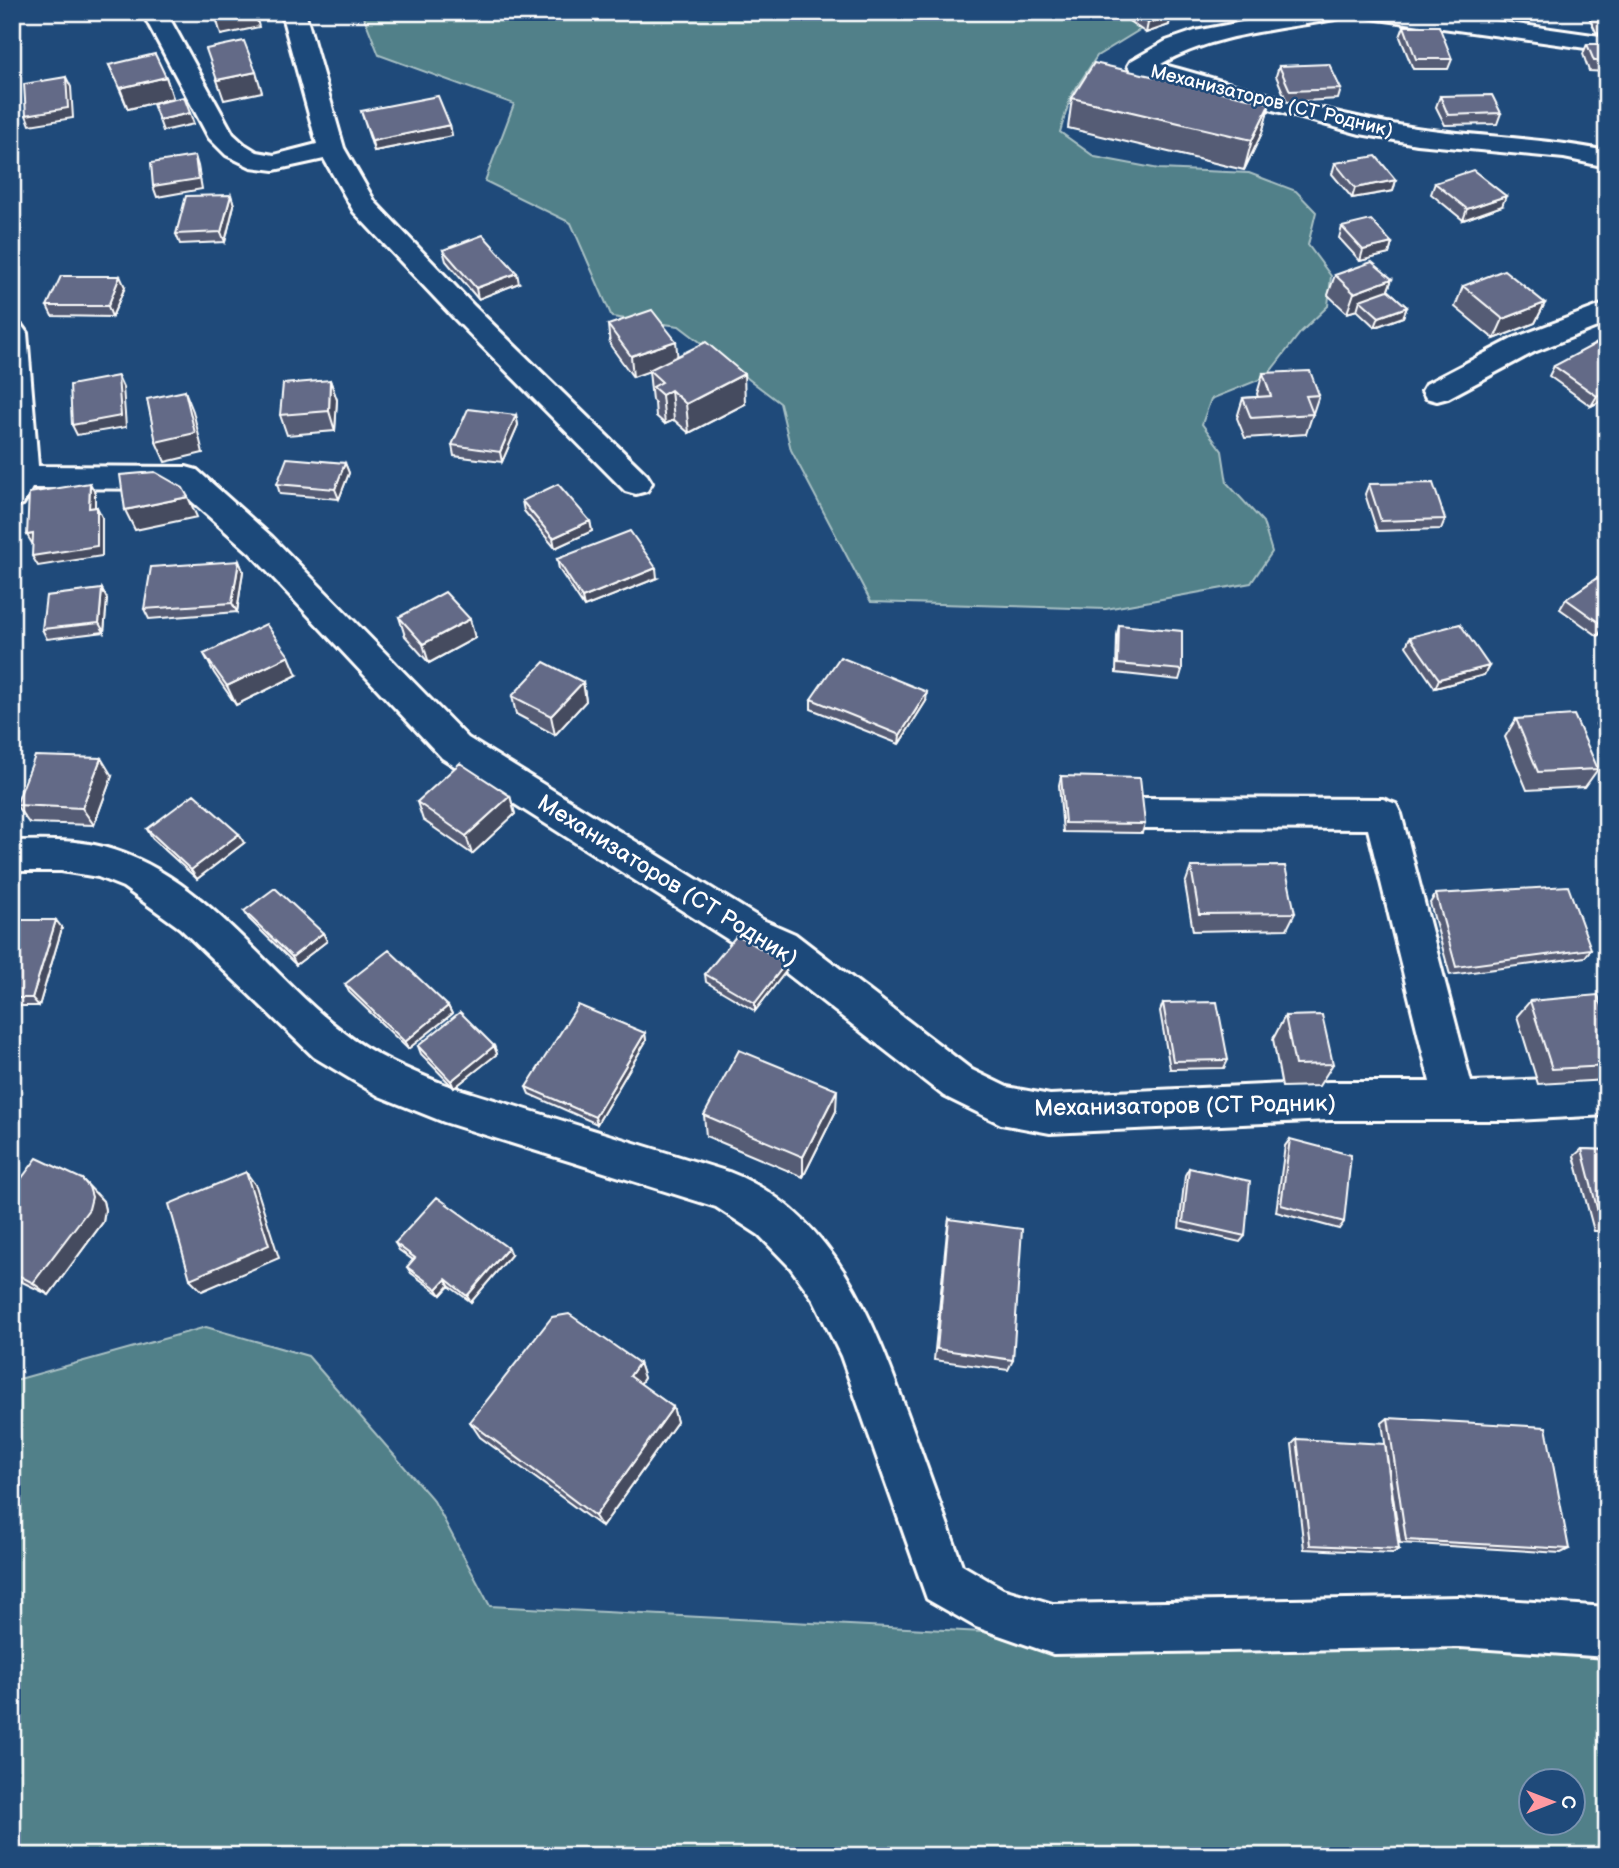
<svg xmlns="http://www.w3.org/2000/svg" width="1619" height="1868" font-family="'Balsamiq Sans',sans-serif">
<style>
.green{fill:#518089;stroke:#a8c0c4;stroke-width:2;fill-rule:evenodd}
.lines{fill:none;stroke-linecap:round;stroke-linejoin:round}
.minor-casing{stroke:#fff;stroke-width:6}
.minor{fill:#1f4a7a;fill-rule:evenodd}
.wall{fill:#555c74;stroke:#fff;stroke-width:2}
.shaded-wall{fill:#454b5e;stroke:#fff;stroke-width:2}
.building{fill:#636b87;stroke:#fff;stroke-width:2}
.labels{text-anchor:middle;stroke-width:5;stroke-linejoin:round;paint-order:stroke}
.far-street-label{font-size:19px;fill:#fff;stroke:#1f4a7a}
.street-label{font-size:23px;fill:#fff;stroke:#1f4a7a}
</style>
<rect width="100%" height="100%" fill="#1f4a7a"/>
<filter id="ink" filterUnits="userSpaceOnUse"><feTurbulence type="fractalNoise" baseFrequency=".0143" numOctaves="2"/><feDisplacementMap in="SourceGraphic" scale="14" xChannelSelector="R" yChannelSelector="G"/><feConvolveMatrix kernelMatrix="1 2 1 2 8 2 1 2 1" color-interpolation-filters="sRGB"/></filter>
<g filter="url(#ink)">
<!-- green -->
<path class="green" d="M362 12H1169L1097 56 1071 96 1060 132 1095 157 1159 169 1249 173 1296 191 1316 212 1308 245 1331 276 1328 306 1301 332 1266 377 1211 399 1202 424 1222 451 1227 483 1263 522 1272 552 1251 583 1106 609 871 602 791 450 780 403 679 326 612 317 571 223 485 181 514 104 379 55Z
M206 1327 308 1356 434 1501 490 1606 1192 1643 1607 1644V1856H12V1381ZM1532 1780H1574V1822H1532Z"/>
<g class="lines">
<!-- minor casing -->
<g class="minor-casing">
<path id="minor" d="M142 12H166L233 134 244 144 257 152 274 155 317 144 281 12H305L344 148 375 202 474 306 647 475 652 483 647 491 636 494 625 491 454 318 354 212 324 159 274 170 251 167 226 155 209 138Z
M1294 12H1347L1344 17 1335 19C1277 30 1213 34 1161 64 1245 87 1329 115 1416 128 1479 137 1543 138 1607 151V167L1564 158 1417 144 1360 134 1131 71 1128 66 1131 61 1166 41 1195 31Z
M1366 12H1432L1607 37V51L1378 19 1369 17Z
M1607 303V323L1534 352 1448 398 1437 401 1426 398 1422 391 1426 384 1514 338Z
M12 324 22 326 27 333 38 466 186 467 197 470 272 537 468 738 763 920 795 934 972 1070 1007 1087 1050 1095 1329 1082H1430L1368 829 1140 828 1127 823 1122 813 1127 803 1140 798 1383 799 1396 804 1401 814 1471 1082 1607 1077V1115L1515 1120H1329L1050 1133 1001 1124 944 1096 767 958 735 944 442 758 250 553 178 489 32 488 23 504 12 507Z
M12 841C42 841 73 839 103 847 202 872 265 972 342 1031 372 1055 410 1071 446 1085L729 1172C835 1213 874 1322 910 1421 927 1469 945 1517 962 1565L1003 1589 1053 1604 1460 1597 1607 1607V1657L1460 1647 1053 1654 976 1627 927 1599 841 1356 813 1299 790 1267 759 1235 716 1207 444 1122 379 1096 314 1057 180 928 123 887 98 877 61 871H12Z"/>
</g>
<!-- minor -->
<use href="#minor" class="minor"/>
</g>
<!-- wall -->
<path class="wall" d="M1131 12H1168L1169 25 1146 33 1129 21Z
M1223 12H1269L1226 17Z
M1589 12H1607V33L1596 32 1588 15Z
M1404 26 1452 59 1448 69H1413L1400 37Z
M1587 44H1607V72L1589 71 1583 54Z
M109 65 166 77 173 98 128 109Z
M1279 66 1341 89 1338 99 1287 102 1276 76Z
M1440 96 1501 113 1497 124 1445 125 1436 107Z
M1072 98 1270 103 1262 133 1244 170 1068 128Z
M361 111 450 125 452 136 374 151Z
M1335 163 1396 180 1393 191 1352 198 1332 174Z
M1435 183 1502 206 1463 220 1431 194Z
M231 195 234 205 225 242 180 244 176 234Z
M1342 227 1392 243 1389 254 1360 261 1339 238Z
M443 250 519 283 478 299 446 261Z
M1335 275 1392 279 1388 290 1407 307 1403 317 1375 327 1357 310 1347 313 1328 295Z
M1463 286 1545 303 1535 323 1494 339 1455 307Z
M125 287 112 317 52 316 47 306Z
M608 325 677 356 745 404 689 433 674 420 665 424 656 416 655 403 652 400 649 371 633 377 610 345Z
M1607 348V398L1591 406 1549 376 1554 366Z
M1263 373 1319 395 1306 434 1245 438 1237 418 1243 398 1258 397 1257 394Z
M330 380 337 400 335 431 287 435 280 415Z
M516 415 518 425 502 462 454 456 452 445Z
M345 463 349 473 339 499 280 494 277 484Z
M1369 484 1445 519 1441 529 1377 531 1365 494Z
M522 501 590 521 592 531 555 548 524 511Z
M557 559 657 578 584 607 559 569Z
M239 561 243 571 237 612 149 619 144 609Z
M1597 578 1607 629 1598 636 1560 609 1566 599Z
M102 589 107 599 104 632 47 639 42 629Z
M399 617 475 638 429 663 405 636Z
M1119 625 1182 670 1179 680 1116 673 1117 635Z
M1410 637 1489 666 1484 675 1435 688 1406 646Z
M204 654 297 675 236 705 214 673Z
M583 682 586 701 555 735 516 714 512 696Z
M811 699 926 701 899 744 811 709Z
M1602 715H1607V748L1596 724Z
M1516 719 1598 769 1585 787 1527 790 1505 737Z
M112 776 94 825 29 823 16 805Z
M1061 776 1145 824 1142 833 1063 832 1059 785Z
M510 796 515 814 472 854 423 820 417 802Z
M147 829 244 843 197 879 152 838Z
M1191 867 1295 913 1287 929 1193 931 1185 884Z
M1436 894 1591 949 1585 957 1450 975 1430 903Z
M244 911 323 933 327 941 296 965 249 919Z
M12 920 62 928 39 1006H12Z
M786 971 755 1011 706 982 705 974Z
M345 984 448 1006 452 1014 408 1049 349 992Z
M1530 1001 1607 1019V1080L1538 1084 1517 1016Z
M1163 1003 1228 1060 1224 1068 1170 1069 1160 1011Z
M1285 1016 1333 1064 1319 1086 1282 1087 1273 1039Z
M645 1033 646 1041 597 1124 529 1094 526 1087Z
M418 1046H494L497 1054 454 1088 421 1054Z
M836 1111 803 1177 706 1136 704 1115Z
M1290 1139 1344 1222 1339 1229 1276 1212 1285 1146Z
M1582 1149 1607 1150V1231H1594L1574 1156Z
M1189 1168 1245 1236 1240 1242 1179 1228 1185 1175Z
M12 1191 96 1193 103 1201 105 1210 103 1222 49 1295 12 1277Z
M949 1219 1013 1360 1008 1370 934 1360 947 1232Z
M395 1243 511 1255 471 1302 449 1286 441 1295 411 1273 407 1267 413 1260 399 1250Z
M639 1363 644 1378 640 1384 673 1407 677 1422 602 1527 480 1437 470 1422Z
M1388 1418 1569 1549 1561 1553 1400 1543 1382 1423Z
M1297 1439 1399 1549 1393 1553 1304 1549 1292 1444Z"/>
<!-- shaded-wall -->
<path class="shaded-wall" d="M225 12H255L259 27 221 35 215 14Z
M1171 14 1169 25 1146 33 1148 23Z
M256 72 262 92 224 100 217 80Z
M66 77 71 87 73 118 30 125 26 115Z
M166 77 173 98 128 109 120 88Z
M1270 103 1262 133 1244 170 1252 140Z
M190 113 194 124 163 131 159 120Z
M450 125 452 136 374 151 372 141Z
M195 156 198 166 202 189 157 197 153 186Z
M1396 180 1393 191 1352 198 1355 188Z
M231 195 234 205 225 242 221 232Z
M1506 196 1502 206 1463 220 1467 209Z
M1392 243 1389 254 1360 261 1363 250Z
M517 273 519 283 478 299 476 288Z
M120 276 125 287 112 317 108 306Z
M1392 279 1384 300H1360L1357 310 1347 313 1354 293Z
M1545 303 1535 323 1494 339 1503 319Z
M1407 307 1403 317 1375 327 1379 317Z
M676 341 678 361 633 377 631 356Z
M744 374 745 404 689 433 686 404Z
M118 376 123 387 126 427 77 435 72 425Z
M330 380 337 400 335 431 329 411Z
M671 390 674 420 665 424 662 395Z
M185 391 193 411 203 453 165 462 156 442Z
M1607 391V398L1591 406 1597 396Z
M516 415 518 425 502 462 500 452Z
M345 463 349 473 339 499 335 489Z
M90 483 95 493V518L89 508Z
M188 497 197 517 135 530 125 510Z
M97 507 102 517V556L38 566 32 556Z
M590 521 592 531 555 548 553 538Z
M33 534V545L27 535Z
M239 561 243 571 237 612 232 603Z
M656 568 657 578 584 607 582 598Z
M102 589 107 599 104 632 99 623Z
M470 619 475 638 429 663 423 644Z
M1607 624V629L1598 636 1604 626Z
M289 656 297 675 236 705 227 686Z
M1489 666 1484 675 1435 688 1439 679Z
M583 682 586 701 555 735 551 716Z
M927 692 926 701 899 744 900 735Z
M101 758 112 776 94 825 82 808Z
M510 796 515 814 472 854 466 836Z
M239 834 244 843 197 879 191 870Z
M56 920 62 928 39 1006 32 998Z
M323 933 327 941 296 965 292 957Z
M786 963V971L755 1011V1003Z
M448 1006 452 1014 408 1049 405 1042Z
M645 1033 646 1041 597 1124 595 1117Z
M494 1046 497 1054 454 1088 451 1081Z
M837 1090 836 1111 803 1177V1157Z
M246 1172 256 1186 279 1258 202 1291 190 1279Z
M82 1179 103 1201 105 1210 103 1222 49 1295 33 1283Z
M508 1248 511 1255 471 1302 467 1296Z
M446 1279 449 1286 441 1295 437 1289Z
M639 1363 644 1378 635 1392 630 1376Z
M673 1407 677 1422 602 1527 595 1516Z"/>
<!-- building -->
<path class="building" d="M1132 12H1168L1171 14 1148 23Z
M1596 12H1607V22H1600Z
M1404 26H1439L1452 59H1416Z
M244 41 256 72 217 80 206 49Z
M1587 44H1607V61H1594Z
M155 54 166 77 120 88 109 65Z
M1094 63 1270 103 1252 140 1072 98Z
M1329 64 1341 89 1290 91 1279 66Z
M66 77 68 108 26 115 24 84Z
M1492 95 1501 113 1448 115 1440 96Z
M438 96 450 125 372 141 361 111Z
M184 97 190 113 159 120 153 104Z
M195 156 198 179 153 186 151 163Z
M1376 156 1396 180 1355 188 1335 163Z
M1473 170 1506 196 1467 209 1435 183Z
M231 195 221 232 176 234 186 196Z
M1371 220 1392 243 1363 250 1342 227Z
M483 235 517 273 476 288 443 250Z
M1372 262 1392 279 1354 293 1335 275Z
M1504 270 1545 303 1503 319 1463 286Z
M61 276H120L108 306H47Z
M1388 290 1407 307 1379 317 1360 300Z
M652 310 676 341 631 356 608 325Z
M706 342 744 374 686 404 671 390 662 395 653 387 662 382 649 370Z
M1599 342 1607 348V391L1597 396 1554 366Z
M1310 371 1319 395 1306 396 1313 414 1251 418 1243 398 1271 396 1263 373Z
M118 376 121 416 72 425 70 385Z
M330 380 329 411 280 415 283 384Z
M185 391 195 433 156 442 147 399Z
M468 409 516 415 500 452 452 445Z
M287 458 345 463 335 489 277 484Z
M155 472 183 488 188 497 125 510 120 475Z
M90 483 89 508 97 507V546L32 556 33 534 27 535 29 493Z
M1433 483 1445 519 1381 521 1369 484Z
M558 484 590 521 553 538 522 501Z
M630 531 656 568 582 598 557 559Z
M239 561 232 603 144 609 151 567Z
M1597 578 1607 585V624L1604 626 1566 599Z
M102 589 99 623 42 629 46 596Z
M445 592 470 619 423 644 399 617Z
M266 624 289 656 227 686 204 654Z
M1460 624 1489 666 1439 679 1410 637Z
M1119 625 1182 631V670L1118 664Z
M840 657 927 692 900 735 811 699Z
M544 662 583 682 551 716 512 696Z
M1574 715 1598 769 1538 772 1516 719Z
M1602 715H1607V725Z
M35 756 101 758 82 808 16 805Z
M460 763 510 796 466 836 417 802Z
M1061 776 1140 778 1145 824 1065 823Z
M194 794 239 834 191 870 147 829Z
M1285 866 1295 913 1199 914 1191 867Z
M1568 886 1591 949 1456 967 1436 894Z
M275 888 323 933 292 957 244 911Z
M12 920H56L32 998H12Z
M737 935 786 963 755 1003 705 974Z
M389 950 448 1006 405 1042 345 984Z
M1598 995 1607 1019V1066L1552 1069 1530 1001Z
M1217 1002 1228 1060 1173 1061 1163 1003Z
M578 1005 645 1033 595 1117 526 1087Z
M460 1012 494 1046 451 1081 418 1046Z
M1322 1015 1333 1064 1295 1065 1285 1016Z
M739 1050 837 1090 803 1157 704 1115Z
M1290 1139 1351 1155 1344 1222 1281 1205Z
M1582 1149 1607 1150V1224H1601Z
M37 1158 82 1179 89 1187 92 1197 89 1209 33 1283 12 1272V1191Z
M1189 1168 1250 1181 1245 1236 1183 1222Z
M246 1172 269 1245 190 1279 169 1204Z
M437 1197 508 1248 467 1296 446 1279 437 1289 407 1267 415 1258 395 1243Z
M949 1219 1022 1229 1013 1360 937 1349Z
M569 1314 639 1363 630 1376 673 1407 595 1516 470 1422 552 1317Z
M1388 1418 1546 1427 1569 1549 1406 1540Z
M1297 1439 1385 1444 1399 1549 1310 1545Z"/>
</g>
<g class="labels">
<!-- far-street labels -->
<g class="far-street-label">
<text transform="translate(1272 100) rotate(14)" y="7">Механизаторов (СТ Родник)</text>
</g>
<!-- street labels -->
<g class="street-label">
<text transform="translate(668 880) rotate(32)" y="8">Механизаторов (СТ Родник)</text>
<text transform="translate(1185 1105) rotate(-1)" y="8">Механизаторов (СТ Родник)</text>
</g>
</g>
<!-- margin -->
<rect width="1619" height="1868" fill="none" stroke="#1f4a7a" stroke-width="42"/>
<rect x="21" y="21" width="1577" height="1826" fill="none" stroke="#fff" stroke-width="2.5" filter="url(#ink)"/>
<!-- north arrow -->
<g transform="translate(1552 1802) rotate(90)"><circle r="33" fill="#1f4a7a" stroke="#7992af" stroke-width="2"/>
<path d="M0-5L12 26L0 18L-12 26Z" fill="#ff9aa2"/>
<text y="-10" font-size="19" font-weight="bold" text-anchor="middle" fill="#ffffff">С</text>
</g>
</svg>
